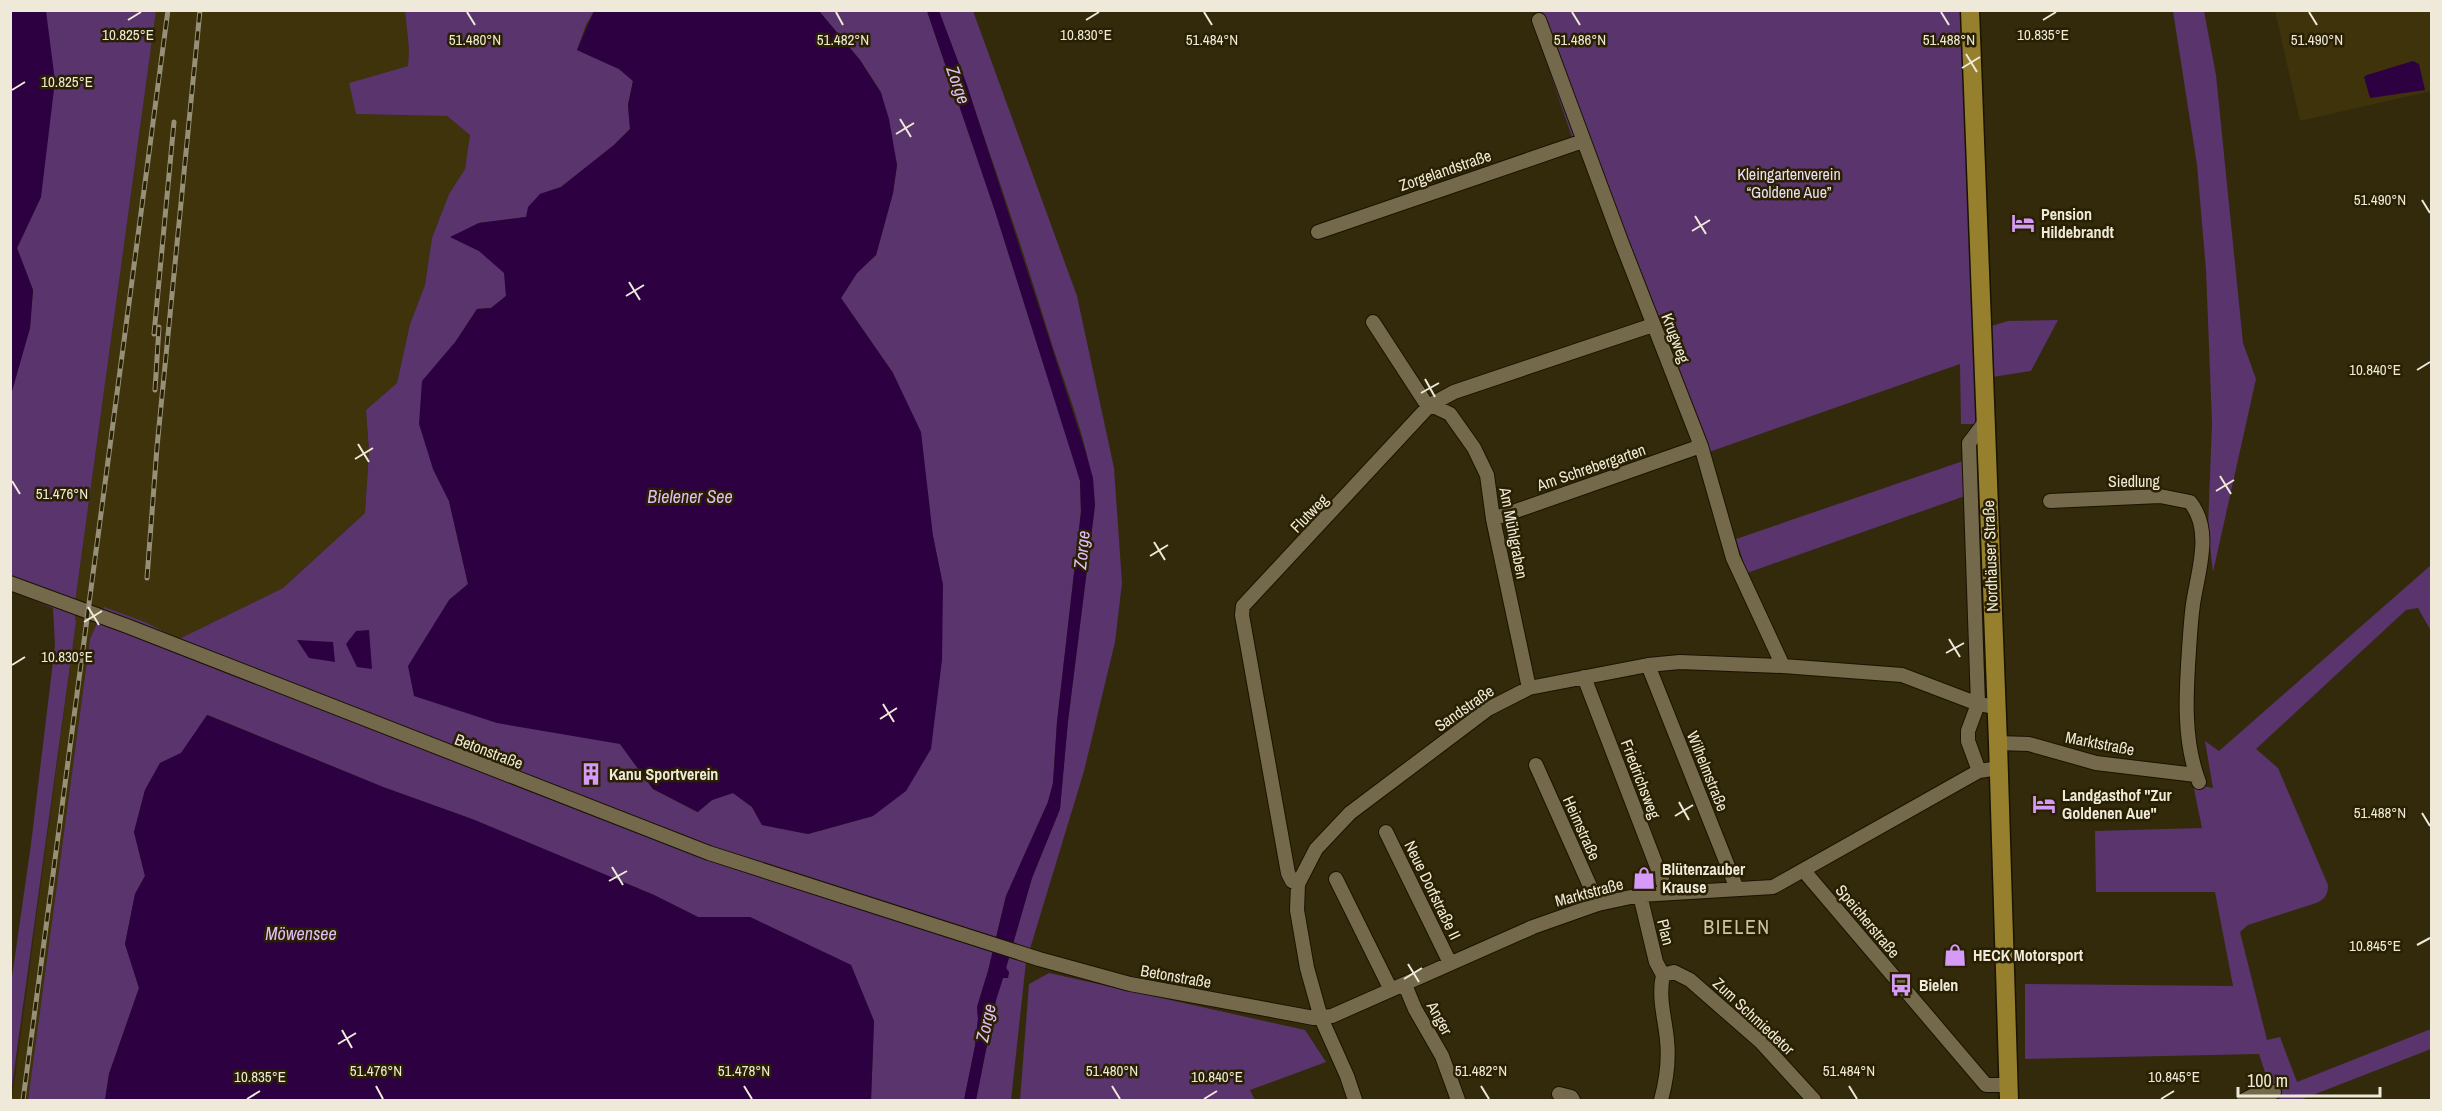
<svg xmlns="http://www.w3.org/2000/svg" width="2442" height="1111" font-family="'Archivo Narrow',sans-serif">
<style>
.built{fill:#3e330b}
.green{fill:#59346d}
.water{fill:#2d0141}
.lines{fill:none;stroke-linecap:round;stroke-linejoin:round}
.minor-casing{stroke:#191300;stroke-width:16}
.major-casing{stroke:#191300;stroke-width:21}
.minor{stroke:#746a4b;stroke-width:14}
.major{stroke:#96802e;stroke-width:18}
.rail-casing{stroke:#969078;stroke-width:5}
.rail{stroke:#292002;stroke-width:3;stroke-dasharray:9;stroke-linecap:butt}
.ticks{fill:none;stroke:#eee9d8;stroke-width:2}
.labels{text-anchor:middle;stroke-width:5;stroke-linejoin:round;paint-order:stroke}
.street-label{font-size:16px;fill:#eee9d8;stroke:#292002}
.park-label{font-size:16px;fill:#eadff2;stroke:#292002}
.poi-label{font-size:16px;font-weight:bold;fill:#eee9d8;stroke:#292002;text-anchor:start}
.water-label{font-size:18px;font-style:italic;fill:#e0bdf5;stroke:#292002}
.quarter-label{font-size:20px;letter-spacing:1.5px;fill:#cdc3a1;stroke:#292002}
.ticks-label{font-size:15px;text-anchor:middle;fill:#eee9d8;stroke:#292002;stroke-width:5;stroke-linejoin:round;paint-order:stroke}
</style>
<rect width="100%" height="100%" fill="#332a0c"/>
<!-- built -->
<path class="built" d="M156 11H405L409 49 408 66 350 83 356 114 447 116 470 135 465 169 449 194 432 238 425 285 410 324 397 383 366 410 369 452 365 513 283 588 179 639 145 622 104 608 90 639 28 1100H12L76 622 74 610Z
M2275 11H2431V91L2300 121Z"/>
<!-- green -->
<path class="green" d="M1549 10 1980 11 1991 326 2008 321 2058 320 2031 371 1992 377 1993 424H1961L1960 364 1709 452 1583 132 1572 137 1531 17Z
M46 11H156L74 610 76 622 10 1100 11 984 31 844 55 645 53 608 11 591 10 395 30 328 33 290 17 248 41 197Z
M405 11H594L586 25 577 50 619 69 633 81 628 105 630 129 614 145 561 187 540 194 526 217 479 223 451 237 479 251 505 273 506 296 491 308 477 309 456 341 433 469 449 501 468 584 449 600 620 744 653 789 697 812 712 800 733 793 752 807 762 825 808 834 873 816 943 585 933 537 893 373 841 298 857 273 876 255 893 193 897 165 881 92 860 60 819 11H927L995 211 1074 458 1080 481 1081 511 1057 722 1053 783 1048 802 1006 896 988 971 977 1007 978 1019 975 1046 964 1100H871L874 1021 851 965 750 917H698L654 895 472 819 383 787 208 715 181 753 160 763 145 790 134 832 145 876 135 894 125 944 139 988 109 1074 105 1100H28L90 639 104 607 145 622 179 639 283 588 365 513 369 452 366 410 397 383 410 324 425 285 432 238 449 194 465 169 470 135 447 116 356 114 349 83 408 66 409 49Z
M939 11H973L1077 296 1114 468 1122 583 1115 642 1084 771 1026 962 1011 1100H976L996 1000 1003 978 1008 977 1009 973 1006 968 1032 878 1060 809 1068 721 1095 505C1091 448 1067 392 1050 338 1016 228 979 119 939 11Z
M2173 11H2204L2216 75 2243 343 2256 379 2213 572 2208 529 2212 423 2206 270 2197 165Z
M1963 461 1965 496 1747 573 1736 539Z
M2431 565V631L2418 608 2406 610 2256 749 2278 768 2328 885C2328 895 2325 899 2316 903L2248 925 2240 932 2267 1040 2280 1037 2297 1082 2431 1029V1049L2300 1100H2274L2259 1054 2025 1059V984L2233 986 2215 892H2096L2095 831 2202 828 2193 784 2213 788 2205 741 2219 751Z
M1049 973 1305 1030 1326 1062 1250 1090 1255 1100H1020L1029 984Z"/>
<!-- water -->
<path class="water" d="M11 10 46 11 55 81 41 197 17 248 33 290 30 328 11 395Z
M594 11H819L860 60 881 93 889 119 897 165 893 193 876 255 857 273 841 298 893 373 921 432 933 536 943 585 942 660 931 749 906 791 873 816 808 834 762 825 752 807 733 793 712 800 698 812 653 789 620 744 497 723 414 696 408 666 449 600 468 584 449 501 433 469 419 424 422 381 456 341 477 309 491 308 506 296 504 273 479 251 450 237 479 223 526 217 528 207 540 194 561 187 614 145 630 129 628 105 633 81 619 69 577 50Z
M927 11H939L967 85 1086 453 1093 478 1095 505 1068 721 1060 809 1032 878 1006 968 1009 972 1008 978H1003L996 1000 976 1100H964L975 1046 978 1019 977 1007 988 971 1006 896 1048 802 1053 783 1057 722 1081 512 1080 481 995 211Z
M2413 61 2419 64 2425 90 2370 98 2364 77 2367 75Z
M369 630 372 669 357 667 346 644 356 631Z
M297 640 333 642 335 662 309 658Z
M207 715 383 787 472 819 654 895 698 917H750L851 965 874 1021 871 1100H105L109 1074 139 988 125 944 135 894 145 876 134 832 145 790 160 763 181 753Z"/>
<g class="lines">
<!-- minor casing -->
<g class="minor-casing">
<path id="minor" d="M1539 20 1621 241 1701 446 1733 558 1783 666
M1318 232 1583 141
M1373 322 1425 402 1450 414 1474 448 1487 475 1493 519 1529 688
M2050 501 2160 496 2190 502C2213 530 2198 571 2193 604 2191 619 2190 634 2189 650 2186 693 2183 741 2199 782
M1493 519 1701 446
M10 583 127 626 709 853 1039 959 1130 984 1314 1018 1332 1016 1533 927 1598 904 1640 895 1773 887 1979 771 1999 768
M1648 665 1737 889
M1584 677 1667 893
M1998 743 2029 744 2096 763 2196 775
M1536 765 1598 904
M1979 771 1968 741V731L1978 704 1969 443 1985 422
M1386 832 1450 963
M1804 871 1986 1085H2007
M1336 879 1391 990
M1298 884 1292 881 1288 873 1242 615 1243 606 1430 405 1454 392 1653 325
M1640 895 1656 962 1663 975
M1663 975 1674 972 1690 980 1761 1042 1814 1100
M1405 985 1415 1009 1442 1056 1458 1100
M1559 1094 1571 1097 1573 1100
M1355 1100 1347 1076 1321 1018 1307 968 1297 910 1298 884 1316 849 1350 813 1488 709 1529 688 1648 665 1680 662 1783 666 1902 675 1978 704 1996 707
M1661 1100C1666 1082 1669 1059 1667 1040 1665 1018 1658 998 1663 975
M2244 1100 2252 1096 2274 1092"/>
</g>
<!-- major casing -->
<g class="major-casing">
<path id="major" d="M1970 10 1998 743 2009 1100"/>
</g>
<!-- minor -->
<use href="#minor" class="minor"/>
<!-- major -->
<use href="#major" class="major"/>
<!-- rail casing -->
<g class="rail-casing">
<path id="rail" d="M154 334 174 122
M155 390 159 327
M147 578 157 447 200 10
M23 1100 168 10"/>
</g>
<!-- rail -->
<use href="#rail" class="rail"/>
</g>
<!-- ticks -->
<path class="ticks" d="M467 12 475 25M836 12 843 25M1204 12 1212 25M1572 12 1580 25M1941 12 1949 25M2309 12 2317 25M128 20 141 12M1086 20 1099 12M2043 20 2056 12M1966 54 1977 72M1962 68 1980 57M12 90 25 82M900 119 911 137M896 134 914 123M2422 200 2430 213M1695 216 1706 234M1692 231 1710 220M629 282 640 300M626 296 644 285M2417 370 2430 362M1425 379 1435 397M1421 393 1439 383M358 444 369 462M355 459 373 448M2220 476 2231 494M12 481 20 494M2216 491 2234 480M1154 542 1165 560M1150 556 1168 545M88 607 99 625M84 622 102 611M1949 639 1960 657M1946 653 1964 643M12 665 25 657M883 704 894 722M880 719 897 708M1679 802 1689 820M2422 813 2430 826M1675 816 1693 805M612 867 623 885M609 881 627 871M2417 945 2430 938M1408 964 1419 982M1404 979 1422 968M342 1030 352 1048M338 1044 356 1033M376 1086 383 1099M744 1086 752 1099M1112 1086 1120 1099M1481 1086 1489 1099M1849 1086 1857 1099M247 1099 260 1091M1204 1099 1217 1091M2161 1099 2174 1091"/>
<!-- icons -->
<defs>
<g id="hotel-bare" transform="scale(1.8)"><path d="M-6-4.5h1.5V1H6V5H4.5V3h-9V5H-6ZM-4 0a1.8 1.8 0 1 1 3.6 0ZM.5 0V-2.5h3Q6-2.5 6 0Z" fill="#d69bf9" stroke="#292002" stroke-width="2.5" paint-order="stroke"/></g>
<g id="building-bare" transform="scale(1.8)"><path d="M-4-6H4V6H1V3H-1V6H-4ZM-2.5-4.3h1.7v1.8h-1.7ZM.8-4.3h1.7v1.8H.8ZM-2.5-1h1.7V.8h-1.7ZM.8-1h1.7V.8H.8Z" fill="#d69bf9" stroke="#292002" stroke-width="2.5" paint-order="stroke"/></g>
<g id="shop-bare" transform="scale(1.8)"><path d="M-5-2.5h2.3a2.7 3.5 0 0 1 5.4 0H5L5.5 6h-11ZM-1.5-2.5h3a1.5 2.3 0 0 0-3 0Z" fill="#d69bf9" stroke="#292002" stroke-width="2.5" paint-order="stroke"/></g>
<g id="bus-bare" transform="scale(1.8)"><path d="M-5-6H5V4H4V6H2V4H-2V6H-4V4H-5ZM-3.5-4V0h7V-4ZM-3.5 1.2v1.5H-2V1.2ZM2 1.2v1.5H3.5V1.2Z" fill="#d69bf9" stroke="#292002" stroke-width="2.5" paint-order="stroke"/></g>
</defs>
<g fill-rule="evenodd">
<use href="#hotel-bare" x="2023" y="223"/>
<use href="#building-bare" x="591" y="774"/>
<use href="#hotel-bare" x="2044" y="804"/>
<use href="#shop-bare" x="1644" y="878"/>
<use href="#shop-bare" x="1955" y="955"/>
<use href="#bus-bare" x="1901" y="985"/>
</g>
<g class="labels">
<!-- street labels -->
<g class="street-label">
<text transform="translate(1445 170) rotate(-19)" y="6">Zorgelandstraße</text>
<text transform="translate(1676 338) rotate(69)" y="6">Krugweg</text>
<text transform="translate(1591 467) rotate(-19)" y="6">Am Schrebergarten</text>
<text x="2134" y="487">Siedlung</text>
<text transform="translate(1309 513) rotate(-46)" y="6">Flutweg</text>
<text transform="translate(1514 533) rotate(79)" y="6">Am Mühlgraben</text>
<text transform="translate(1990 556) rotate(-92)" y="6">Nordhäuser Straße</text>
<text transform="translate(1464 708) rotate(-35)" y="6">Sandstraße</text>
<text transform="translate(2100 743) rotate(11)" y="6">Marktstraße</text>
<text transform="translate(489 751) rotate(21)" y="6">Betonstraße</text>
<text transform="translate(1708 771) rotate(68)" y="6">Wilhelmstraße</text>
<text transform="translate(1641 779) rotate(69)" y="6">Friedrichsweg</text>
<text transform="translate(1582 828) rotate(66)" y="6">Heimstraße</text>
<text transform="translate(1433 890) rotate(64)" y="6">Neue Dorfstraße II</text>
<text transform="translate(1589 892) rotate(-15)" y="6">Marktstraße</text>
<text transform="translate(1868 921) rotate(50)" y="6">Speicherstraße</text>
<text transform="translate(1666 932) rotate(76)" y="6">Plan</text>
<text transform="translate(1176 976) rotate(10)" y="6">Betonstraße</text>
<text transform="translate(1754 1016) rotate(43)" y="6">Zum Schmiedetor</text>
<text transform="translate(1440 1018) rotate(61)" y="6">Anger</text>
</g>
<!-- park labels -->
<g class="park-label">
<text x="1789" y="180">Kleingartenverein<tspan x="1789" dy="18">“Goldene Aue”</tspan></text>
</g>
<!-- poi labels -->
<g class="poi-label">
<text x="2041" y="220">Pension<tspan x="2041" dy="18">Hildebrandt</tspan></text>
<text x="609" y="780">Kanu Sportverein</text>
<text x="2062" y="801">Landgasthof "Zur<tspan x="2062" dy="18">Goldenen Aue"</tspan></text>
<text x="1662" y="875">Blütenzauber<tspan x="1662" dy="18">Krause</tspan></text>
<text x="1973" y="961">HECK Motorsport</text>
<text x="1919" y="991">Bielen</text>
</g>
<!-- water labels -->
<g class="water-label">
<text transform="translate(958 85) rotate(71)" y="6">Zorge</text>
<text x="690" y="503">Bielener See</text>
<text transform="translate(1082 550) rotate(-84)" y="6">Zorge</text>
<text x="301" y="940">Möwensee</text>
<text transform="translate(986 1023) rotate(-78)" y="6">Zorge</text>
</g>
<!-- quarter labels -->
<g class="quarter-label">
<text x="1737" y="934">BIELEN</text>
</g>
</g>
<g class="ticks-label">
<text x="128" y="40">10.825°E</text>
<text x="1086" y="40">10.830°E</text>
<text x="2043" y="40">10.835°E</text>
<text x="475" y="45">51.480°N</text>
<text x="843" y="45">51.482°N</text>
<text x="1212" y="45">51.484°N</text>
<text x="1580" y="45">51.486°N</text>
<text x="1949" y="45">51.488°N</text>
<text x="2317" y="45">51.490°N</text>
<text x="67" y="87">10.825°E</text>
<text x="2380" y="205">51.490°N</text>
<text x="2375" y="375">10.840°E</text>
<text x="62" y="499">51.476°N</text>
<text x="67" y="662">10.830°E</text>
<text x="2380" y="818">51.488°N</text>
<text x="2375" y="951">10.845°E</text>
<text x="376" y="1076">51.476°N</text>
<text x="744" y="1076">51.478°N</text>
<text x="1112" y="1076">51.480°N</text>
<text x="1481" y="1076">51.482°N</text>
<text x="1849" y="1076">51.484°N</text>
<text x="260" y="1082">10.835°E</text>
<text x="1217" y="1082">10.840°E</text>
<text x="2174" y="1082">10.845°E</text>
</g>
<!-- border -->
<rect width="2442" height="1111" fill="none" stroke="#eee9d8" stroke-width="24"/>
<!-- scale -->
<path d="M2238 1087v9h142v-9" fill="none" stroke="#eee9d8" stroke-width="3"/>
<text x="2247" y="1087" font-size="18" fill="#eee9d8" stroke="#292002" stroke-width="4.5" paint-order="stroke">100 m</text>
</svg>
